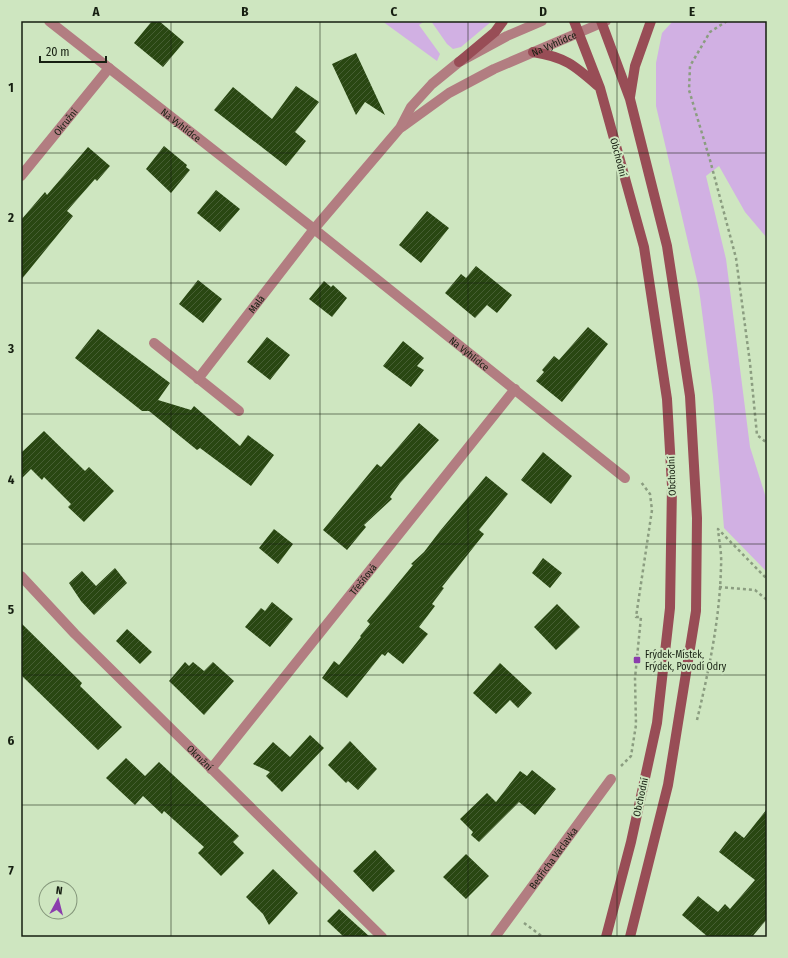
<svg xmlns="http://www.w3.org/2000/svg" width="788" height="958" font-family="'Fira Sans Condensed',sans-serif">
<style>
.green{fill:#d1b0e3}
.building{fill:url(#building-hatch)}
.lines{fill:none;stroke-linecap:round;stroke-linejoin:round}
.path{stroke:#8b9d80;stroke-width:2.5;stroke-dasharray:3 3;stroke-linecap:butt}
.street{stroke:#b27d81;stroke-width:10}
.secondary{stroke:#984d56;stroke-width:10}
.grid{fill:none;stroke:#161f11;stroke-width:1;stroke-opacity:0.55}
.poi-dot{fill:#8b3dad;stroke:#cee6c0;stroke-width:1.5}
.labels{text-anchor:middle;stroke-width:4;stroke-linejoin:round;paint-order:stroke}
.street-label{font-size:10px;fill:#161f11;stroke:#cee6c0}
.poi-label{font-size:10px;fill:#161f11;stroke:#cee6c0;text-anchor:start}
.neatline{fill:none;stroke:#161f11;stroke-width:1.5}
.grid-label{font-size:13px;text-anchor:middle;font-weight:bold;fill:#161f11}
</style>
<defs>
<pattern id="building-hatch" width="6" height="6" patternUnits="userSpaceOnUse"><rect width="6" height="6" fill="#294712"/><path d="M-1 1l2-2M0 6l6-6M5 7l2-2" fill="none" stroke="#465e33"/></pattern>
</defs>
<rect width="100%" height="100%" fill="#cee6c0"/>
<!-- green -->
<path class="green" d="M382 21H425L419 25 440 54 437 61Z
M431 21H492L461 47 453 49 447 44Z
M673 21H767V238L745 212 719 166 706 176 726 259 750 447 767 501V572L724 528 713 396 699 289 656 106V63L662 33Z"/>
<!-- building -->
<path class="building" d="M152 21H159L184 42 163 67 134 43Z
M356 53 385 115 365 102 356 115 332 64Z
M296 86 319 102 295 132 306 141 286 166 214 110 233 87 272 119Z
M164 146 187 165 186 167 190 170 171 193 146 169Z
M88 147 110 166 97 181 95 179 67 211 73 216 21 280V220L45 192 47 195Z
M216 190 240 209 220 232 197 213Z
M427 211 449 228 421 263 399 245Z
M476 266 512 295 497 313 487 305 475 318 445 293 461 274 466 278Z
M198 280 222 299 203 323 179 304Z
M324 281 331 287 333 285 347 298 332 317 309 299Z
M588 327 608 344 562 402 536 381 544 372 542 370 554 356 559 360Z
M98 329 170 383 158 400 191 410 194 406 240 446 248 435 274 455 251 486 200 448 197 450 149 411H142L75 358Z
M267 337 290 355 270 380 247 362Z
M403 341 424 358 417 366 424 370 411 387 383 366Z
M419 423 439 440 400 483 390 497 392 499 364 525 366 527 347 550 323 530 377 464 381 467Z
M44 431 85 471 89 467 114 491 84 522 68 507 71 504 44 477 42 480 31 469 21 479V453Z
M543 452 572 476 551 504 521 480Z
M486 476 508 494 479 530 484 534 442 587 444 588 432 604 435 606 419 627 428 634 403 664 388 652 385 656 382 654 347 698 322 678 334 661 339 665 361 637 360 636 370 624 367 621 413 565 411 564 424 552 440 531Z
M274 529 293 544 278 564 259 548Z
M543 558 562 573 550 588 532 573Z
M115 568 127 583 94 615 81 601 69 583 82 571 96 586Z
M272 602 293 619 270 647 245 627 261 608 265 611Z
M557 604 580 627 556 650 534 627Z
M21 623 82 683 80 686 122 727 98 750 21 675Z
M127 629 152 652 140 664 116 641Z
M185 662 189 666 193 662 204 671 213 662 234 681 204 715 169 681Z
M500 663 532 693 518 708 510 700 496 714 473 693Z
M310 735 324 748 282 792 266 776 270 772 253 764 273 742 290 757Z
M350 741 377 769 358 790 348 781 346 783 328 765Z
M126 758 145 776 159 762 239 836 233 842 244 853 221 876 198 853 204 847 164 811 162 814 143 796 135 805 106 778Z
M532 770 556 789 535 815 519 802 479 842 471 835 473 832 460 819 487 793 496 802 520 771 527 776Z
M767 809V919L752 937H708L682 915 698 896 718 912 725 904 730 909 755 880 719 852 735 831 744 838Z
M375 850 395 871 373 892 353 871Z
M466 854 489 876 466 899 443 877Z
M273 869 298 893 269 925 263 914 246 897Z
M339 909 370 937H344L327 921Z"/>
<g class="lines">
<!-- path -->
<path class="path" d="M727 21 710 32 690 66 689 90 710 160 736 258 750 363 757 435 767 443
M719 587 755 590 767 600
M697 720C709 670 720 618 721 566 722 554 719 541 718 529L767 579
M621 766 631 756 636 725 635 678 641 617H636L652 510 650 494 641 482
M524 923 543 937"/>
<!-- street -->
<g class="street">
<path id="s1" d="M49 21 314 229 625 478"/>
<path id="s2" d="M402 127 449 93 494 69 606 21"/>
<path id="s3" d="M21 176 109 68"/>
<path d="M154 343 239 411"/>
<path id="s4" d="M198 379 314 229 400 128 411 107 432 84 459 62 507 36 542 21"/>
<path id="s5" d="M21 576 75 634 382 937"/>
<path id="s6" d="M211 769 515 389"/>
<path id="s7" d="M495 937 611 779"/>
</g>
<!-- secondary -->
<path class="secondary" d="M574 21 600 88 644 247 667 399 672 486 670 608 657 723 631 842 606 937
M601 21 630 99 667 246 690 396 697 518 696 611 668 785 630 937
M533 52C565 57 574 65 598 86
M459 62 495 32 503 21
M630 97 635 66 651 21"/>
</g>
<!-- grid -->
<path class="grid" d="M171 21V937M320 21V937M468 21V937M617 21V937M21 153H767M21 283H767M21 414H767M21 544H767M21 675H767M21 805H767"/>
<!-- markers -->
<rect class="poi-dot" x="633" y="656" width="8" height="8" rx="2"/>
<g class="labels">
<!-- street labels -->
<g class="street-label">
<text dy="4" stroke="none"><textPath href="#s2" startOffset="174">Na Vyhlídce</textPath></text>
<text dy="4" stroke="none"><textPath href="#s3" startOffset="70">Okružní</textPath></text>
<text dy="4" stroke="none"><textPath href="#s1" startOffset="168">Na Vyhlídce</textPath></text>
<text transform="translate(619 157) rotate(75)" y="4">Obchodní</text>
<text dy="4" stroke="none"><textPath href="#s4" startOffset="95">Malá</textPath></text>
<text dy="4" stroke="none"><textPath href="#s1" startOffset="536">Na Vyhlídce</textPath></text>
<text transform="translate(671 476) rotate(-92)" y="4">Obchodní</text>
<text dy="4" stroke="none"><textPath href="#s6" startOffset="243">Třešňová</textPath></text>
<text dy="4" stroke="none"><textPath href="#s5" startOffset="255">Okružní</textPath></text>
<text transform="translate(640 797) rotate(-78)" y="4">Obchodní</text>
<text dy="4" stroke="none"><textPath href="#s7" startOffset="98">Bedřicha Václavka</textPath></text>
</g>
<!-- poi labels -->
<g class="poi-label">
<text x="645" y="658">Frýdek-Místek,<tspan x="645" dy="12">Frýdek, Povodí Odry</tspan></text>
</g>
</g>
<!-- border -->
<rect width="788" height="958" fill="none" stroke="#cee6c0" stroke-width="44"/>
<!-- north arrow -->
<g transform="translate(58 900) rotate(7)"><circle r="19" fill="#cee6c0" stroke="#84967a"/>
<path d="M0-3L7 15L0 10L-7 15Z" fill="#8b3dad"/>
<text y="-6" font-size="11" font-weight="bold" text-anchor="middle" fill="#161f11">N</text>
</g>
<!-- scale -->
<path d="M40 56v6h66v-6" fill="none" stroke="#161f11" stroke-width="2"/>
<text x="46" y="56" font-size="12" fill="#161f11" stroke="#cee6c0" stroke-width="3" paint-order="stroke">20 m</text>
<rect x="22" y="22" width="744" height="914" class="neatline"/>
<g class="grid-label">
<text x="96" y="16">A</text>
<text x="245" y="16">B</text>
<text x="394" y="16">C</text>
<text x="543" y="16">D</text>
<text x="692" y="16">E</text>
<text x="11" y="92">1</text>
<text x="11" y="222">2</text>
<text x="11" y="353">3</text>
<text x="11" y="484">4</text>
<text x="11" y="614">5</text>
<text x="11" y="745">6</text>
<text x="11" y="875">7</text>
</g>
</svg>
